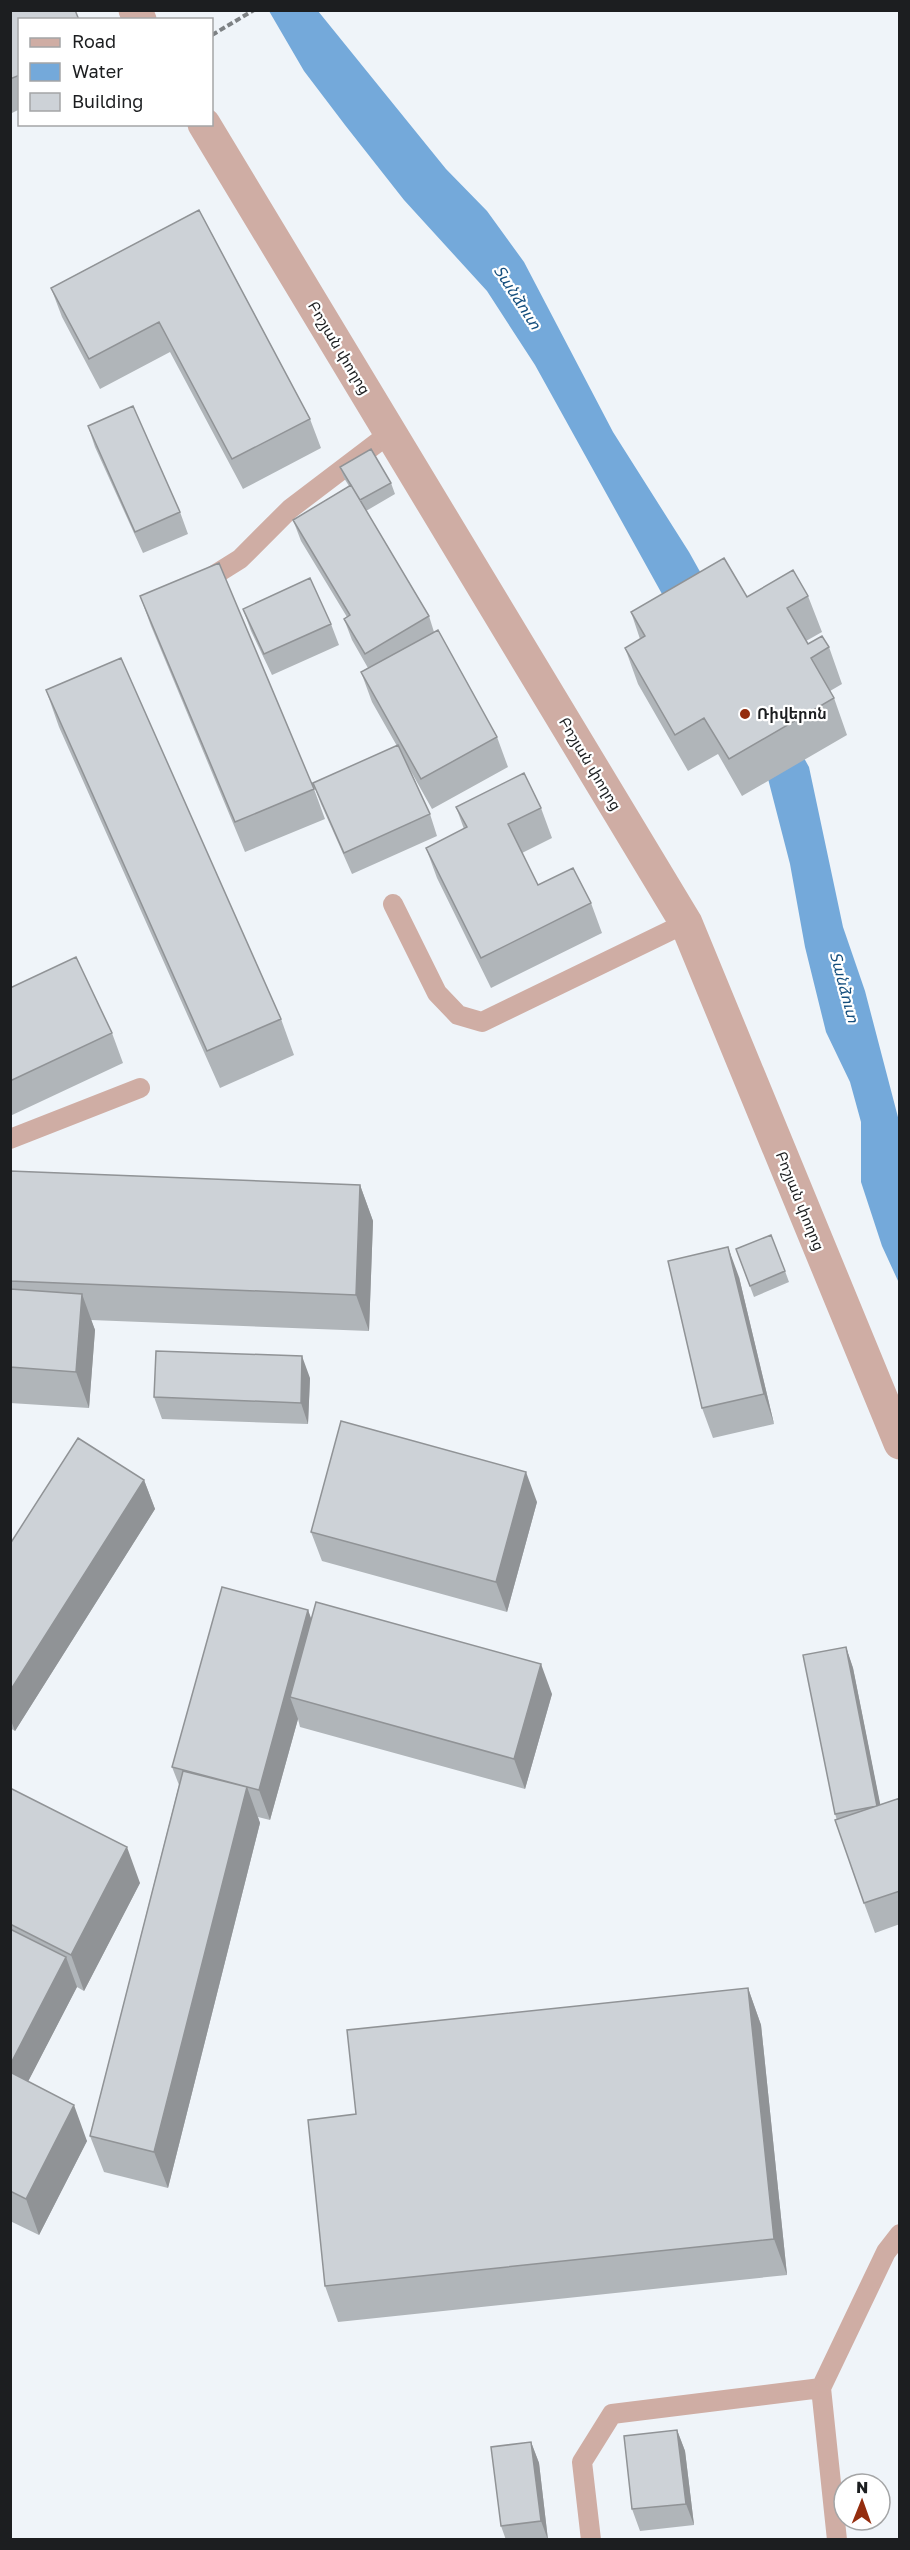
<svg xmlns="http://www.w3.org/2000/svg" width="910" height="2550" font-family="'Golos Text','Noto Sans Armenian',sans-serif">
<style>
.water{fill:#74a9da}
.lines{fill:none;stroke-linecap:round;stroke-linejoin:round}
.path{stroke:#7d8184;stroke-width:4;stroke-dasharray:6 3;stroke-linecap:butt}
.service{stroke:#cfada4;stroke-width:20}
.tertiary{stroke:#cfada4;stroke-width:33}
.wall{fill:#b0b5b9}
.shaded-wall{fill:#909396}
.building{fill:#cdd2d7;stroke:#909396;stroke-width:1.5}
.poi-dot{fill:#942d0e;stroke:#fff;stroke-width:2}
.labels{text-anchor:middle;stroke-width:4.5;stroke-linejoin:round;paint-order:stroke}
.street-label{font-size:15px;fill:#1c1e20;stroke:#fff}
.poi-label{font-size:15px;font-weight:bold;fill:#1c1e20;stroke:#fff;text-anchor:start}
.water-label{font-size:16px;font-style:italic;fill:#144e7d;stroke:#fff}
</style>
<rect width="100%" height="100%" fill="#eff4f9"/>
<!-- water -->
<path class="water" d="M269 11H318L446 169 487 211 524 262 613 432 689 552 809 767 843 927 865 991 899 1121V1283L882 1246 861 1182V1122L850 1082 826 1032 805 947 790 864 766 771 672 612 535 365 487 291 404 200 345 125 304 71Z"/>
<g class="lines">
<!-- path -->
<path class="path" d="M212 35 254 10"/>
<!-- service -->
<path class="service" d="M200 584 240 559 290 509 390 433
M393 904 437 993 458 1015 482 1022 686 923
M10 1139 140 1088
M591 2540 582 2462 612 2414 821 2388
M837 2540 821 2388 886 2252 900 2234"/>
<!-- tertiary -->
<path class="tertiary" d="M135 10 140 20
M204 124 686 923 900 1443"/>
</g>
<!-- wall -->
<path class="wall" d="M10 10 20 20V109L10 114Z
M199 210 310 419 321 448 243 489 170 352 100 389 62 317 51 288Z
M88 426 180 512 188 534 143 553 95 447Z
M340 467 391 483 395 494 366 511 429 616 434 632 497 737 508 767 432 809 408 766 430 814 437 836 352 874 321 804 313 783 397 746 372 702 361 672 368 668 352 640 344 619 347 617 301 541 293 520 349 486 344 478Z
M140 596 314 789 325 819 245 852 151 626Z
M808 596 822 632 806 641 808 644 829 647 842 684 830 691 834 698 847 735 742 796 718 754 688 771 638 684 625 648 640 639 631 612 747 597Z
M243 609 331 624 339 645 272 675 251 631Z
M46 690 281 1019 294 1055 220 1088 59 727Z
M456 807 541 808 552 838 522 853 538 885 591 903 602 933 491 988 437 878 426 848 464 829Z
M10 988 112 1033 123 1063 10 1116Z
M10 1171 360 1185 373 1221 369 1331 91 1320 95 1330 89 1408 10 1403Z
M736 1249 785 1271 789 1282 754 1297Z
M739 1277 774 1424 713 1438 702 1408Z
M310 1378 308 1424 162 1419 154 1397Z
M144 1480 155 1509 15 1731 10 1728V1544Z
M537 1502 507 1612 322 1561 311 1532Z
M308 1610 311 1619 552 1694 525 1789 300 1727 298 1719 270 1820 258 1817 260 1823 168 2188 104 2172 90 2136 179 1785 172 1767Z
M846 1647 853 1668 880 1805 900 1798V1924L875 1933 864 1903 835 1814Z
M10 1788 140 1883 84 1991 77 1987 28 2081 87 2141 39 2235 10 2221Z
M748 1988 761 2025 787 2275 338 2322 325 2286 356 2114Z
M677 2430 685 2451 694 2525 640 2531 632 2509Z
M531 2442 539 2463 548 2540H506L501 2526Z"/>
<!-- shaded-wall -->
<path class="shaded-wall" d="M360 1185 373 1221 369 1331 356 1295Z
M728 1247 739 1277 774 1424 764 1394Z
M82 1294 95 1330 89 1408 76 1372Z
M302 1356 310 1378 308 1424 301 1403Z
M526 1472 537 1502 507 1612 496 1582Z
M144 1480 155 1509 15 1731 10 1718V1691Z
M308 1610 319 1640 290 1697 298 1719 270 1820 259 1790Z
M846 1647 853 1668 885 1828 877 1806Z
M541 1664 552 1694 525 1789 514 1759Z
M247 1787 260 1823 168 2188 154 2152Z
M127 1847 140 1883 84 1991 71 1955Z
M66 1957 77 1987 16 2105 10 2089V2065Z
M748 1988 761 2025 787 2275 774 2239Z
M74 2105 87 2141 39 2235 26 2199Z
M677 2430 685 2451 694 2525 686 2504Z
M531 2442 539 2463 548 2540 541 2521Z"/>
<!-- building -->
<path class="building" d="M10 10H75L79 20H20V75L10 79Z
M199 210 310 419 232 459 159 322 89 359 51 288Z
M133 406 180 512 135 532 88 426Z
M371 449 391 483 360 500 340 467Z
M351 485 429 616 365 654 344 619 350 615 293 520Z
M724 558 747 597 793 570 808 596 787 608 808 644 822 636 829 647 811 658 834 698 729 759 704 718 675 735 625 648 645 636 631 612Z
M219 563 314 789 235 822 140 596Z
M310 578 331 624 264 654 243 609Z
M438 630 497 737 421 779 361 672Z
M121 658 281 1019 207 1051 46 690Z
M398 745 430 814 344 853 313 783Z
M524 773 541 808 508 824 538 885 573 868 591 903 481 958 426 848 467 827 456 807Z
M76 957 112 1033 10 1081V988Z
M10 1171 360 1185 356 1295 10 1281Z
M771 1235 785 1271 750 1286 736 1249Z
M728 1247 764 1394 702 1408 668 1261Z
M10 1289 82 1294 76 1372 10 1367Z
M156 1351 302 1356 301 1403 154 1397Z
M341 1421 526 1472 496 1582 311 1532Z
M78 1438 144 1480 10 1691V1544Z
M222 1587 308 1610 259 1790 172 1767Z
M316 1602 541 1664 514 1759 290 1697Z
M846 1647 877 1806 835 1814 803 1655Z
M183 1771 247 1787 154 2152 90 2136Z
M10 1788 127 1847 71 1955 10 1924Z
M900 1798V1891L864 1903 835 1820Z
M10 1929 66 1957 10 2065Z
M748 1988 774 2239 325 2286 308 2120 356 2114 347 2030Z
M10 2072 74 2105 26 2199 10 2191Z
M677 2430 686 2504 632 2509 624 2436Z
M531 2442 541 2521 501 2526 491 2447Z"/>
<!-- markers -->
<circle class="poi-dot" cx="745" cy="714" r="6"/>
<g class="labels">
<!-- street labels -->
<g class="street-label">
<text transform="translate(339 348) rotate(59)" y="5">Բոշյան փողոց</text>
<text transform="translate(590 764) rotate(59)" y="5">Բոշյան փողոց</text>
<text transform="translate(800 1201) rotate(68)" y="5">Բոշյան փողոց</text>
</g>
<!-- poi labels -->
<g class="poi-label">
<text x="757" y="719">Ռիվերոն</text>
</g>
<!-- water labels -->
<g class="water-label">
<text transform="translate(518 297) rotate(57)" y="6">Տանձուտ</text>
<text transform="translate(845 987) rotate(75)" y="6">Տանձուտ</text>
</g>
</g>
<!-- border -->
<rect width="910" height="2550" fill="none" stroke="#1c1e20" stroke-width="24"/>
<!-- legend -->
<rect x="18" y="18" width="195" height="108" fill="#ffffff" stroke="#a4a5a6" stroke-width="1.5"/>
<rect x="30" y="38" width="30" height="9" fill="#cfada4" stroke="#a4a5a6" stroke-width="1.5"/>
<text x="72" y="48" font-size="18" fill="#1c1e20">Road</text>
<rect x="30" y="63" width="30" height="18" fill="#74a9da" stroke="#a4a5a6" stroke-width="1.5"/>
<text x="72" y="78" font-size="18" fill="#1c1e20">Water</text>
<rect x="30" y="93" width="30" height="18" fill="#cdd2d7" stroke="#a4a5a6" stroke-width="1.5"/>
<text x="72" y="108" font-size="18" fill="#1c1e20">Building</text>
<!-- north arrow -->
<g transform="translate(862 2502) rotate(1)"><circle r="28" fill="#ffffff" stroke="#a4a5a6" stroke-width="1.5"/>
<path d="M0-4.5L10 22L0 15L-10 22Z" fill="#942d0e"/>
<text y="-9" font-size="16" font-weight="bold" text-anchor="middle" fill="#1c1e20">N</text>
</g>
</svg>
